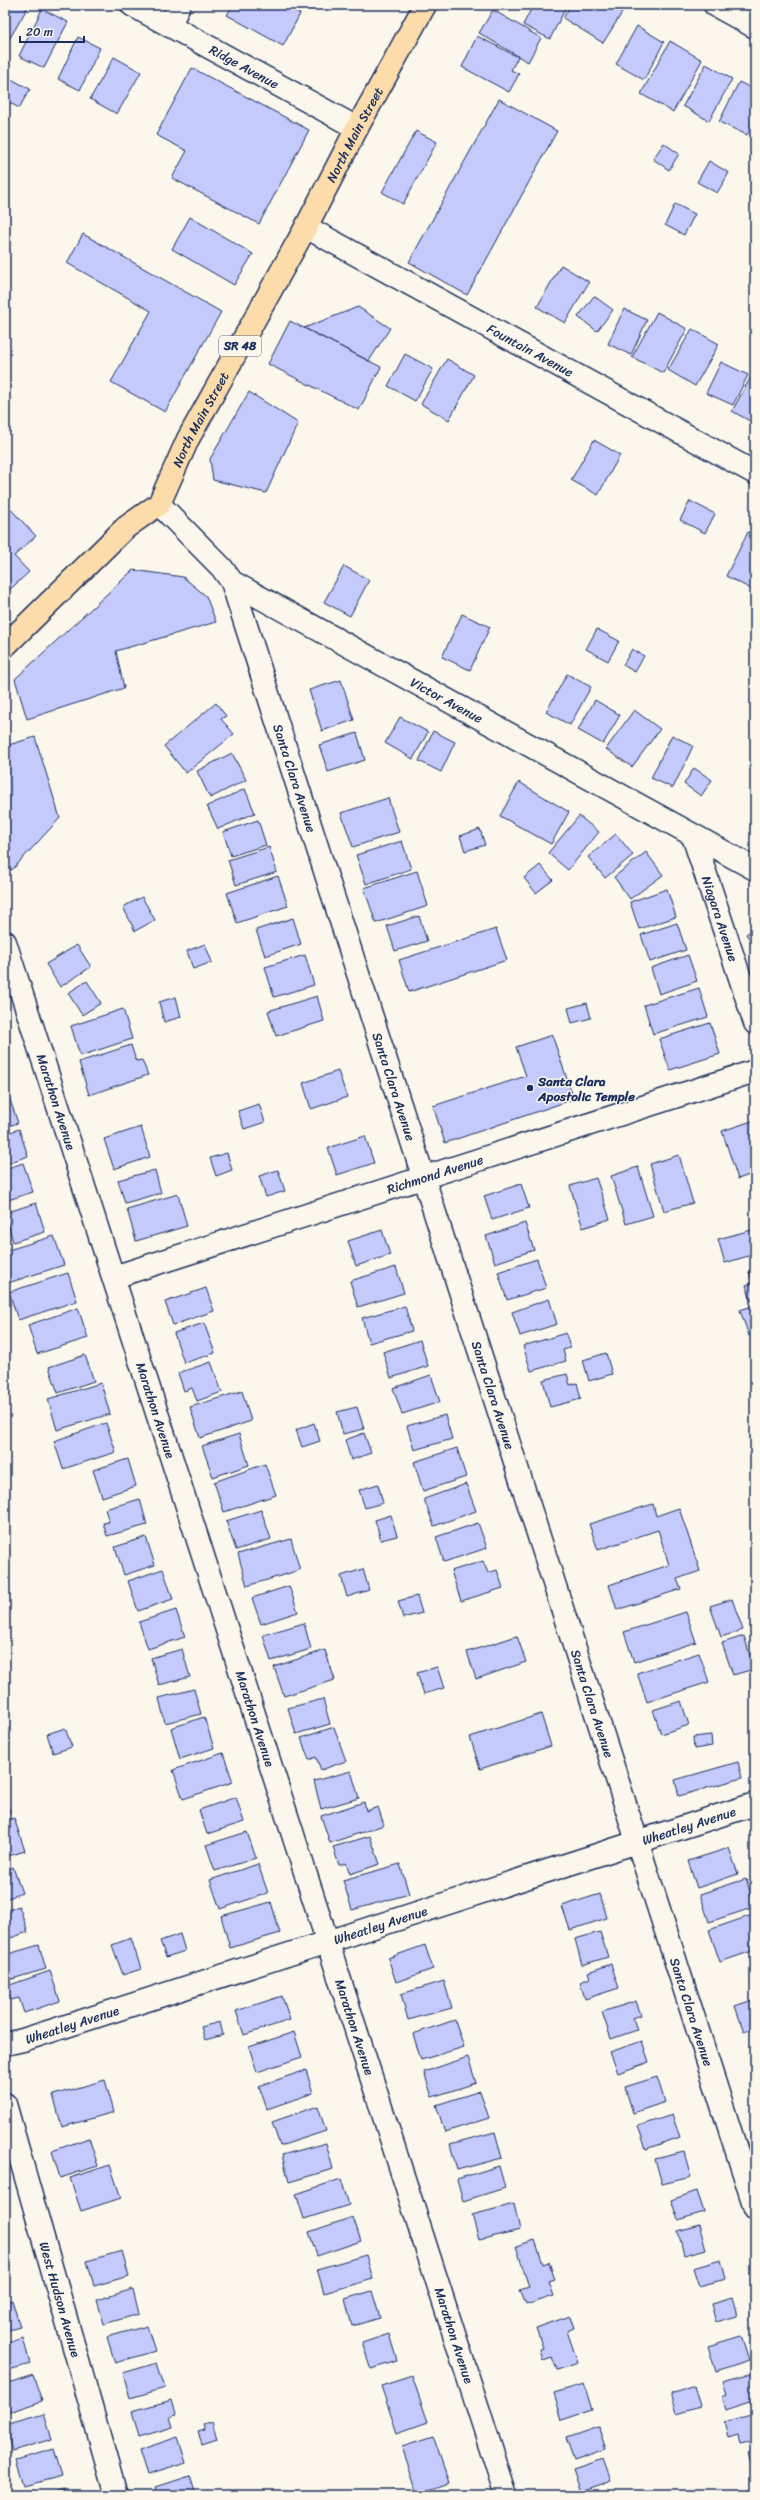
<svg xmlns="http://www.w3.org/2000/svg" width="760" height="2500" font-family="Sriracha,sans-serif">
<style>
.building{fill:#c4cafc;stroke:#1b2f5e}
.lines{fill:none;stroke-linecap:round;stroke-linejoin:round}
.minor-casing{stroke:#1b2f5e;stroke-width:25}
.major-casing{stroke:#1b2f5e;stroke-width:25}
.minor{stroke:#fbf7ec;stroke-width:22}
.major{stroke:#fddcac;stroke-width:22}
.poi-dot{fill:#1b2f5e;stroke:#fbf7ec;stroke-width:1.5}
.labels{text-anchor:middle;stroke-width:3;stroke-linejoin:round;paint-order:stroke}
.shield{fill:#fbf7ec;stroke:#5e6b89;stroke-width:1}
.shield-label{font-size:12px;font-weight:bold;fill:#1b2f5e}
.street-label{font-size:13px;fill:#1b2f5e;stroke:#fbf7ec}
.poi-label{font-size:13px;font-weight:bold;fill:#1b2f5e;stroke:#fbf7ec;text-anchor:start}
</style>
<rect width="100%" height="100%" fill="#fbf7ec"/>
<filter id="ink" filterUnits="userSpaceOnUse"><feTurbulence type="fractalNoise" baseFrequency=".025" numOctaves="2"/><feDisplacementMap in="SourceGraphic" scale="8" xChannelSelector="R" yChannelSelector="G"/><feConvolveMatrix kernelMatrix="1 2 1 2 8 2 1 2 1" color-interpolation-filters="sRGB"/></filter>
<g filter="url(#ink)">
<!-- building -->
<path class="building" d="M5 5H29L10 38 5 35Z
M233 5H294L292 9 300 14 283 46 227 15Z
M533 5H567L550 39 523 25Z
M571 5H620L625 8 603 43 563 18Z
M42 9 68 22 44 68 19 56Z
M493 10 541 38 528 62 479 33Z
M637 26 664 42 644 80 616 64Z
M477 36 518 57 511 70 519 74 509 92 462 67Z
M78 37 100 48 80 90 58 79Z
M670 41 702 60 673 112 641 94Z
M114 57 141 72 117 114 90 99Z
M706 64 732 79 709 121 683 106Z
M192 68 309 130 259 224 172 178 187 151 156 135Z
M11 79 30 89 19 108 5 100V89Z
M739 82 755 90V119L747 135 719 122Z
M499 99 557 131 467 295 409 262Z
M416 131 437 142 403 204 382 192Z
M664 143 679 154 669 170 653 159Z
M709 161 729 173 717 193 697 182Z
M675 204 695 214 684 235 665 225Z
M190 217 253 254 234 285 172 249Z
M83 234 221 312 165 412 111 382 151 311 67 263Z
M561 265 589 282 565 323 537 307Z
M594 296 613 310 597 331 578 317Z
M358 307 390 328 369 361 304 328Z
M624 309 647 320 631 355 608 344Z
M657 312 687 329 663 373 632 357Z
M290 321 381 367 359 410 268 364Z
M692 329 719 344 695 386 668 370Z
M405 354 433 369 415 401 388 386Z
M447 359 474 375 449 420 421 404Z
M721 362 748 375 733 405 706 393Z
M752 375 755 376V424L732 411Z
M249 392 298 423 266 493 213 480 210 459Z
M594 440 620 455 598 495 571 480Z
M690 501 715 514 705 533 680 520Z
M5 503 36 536 14 556 29 572 5 594Z
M748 532 755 536V591L726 576Z
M344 566 369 580 350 616 324 602Z
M133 570 183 577 206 596 216 622 116 651 124 688 27 719 15 679Z
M462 614 490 627 470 670 442 657Z
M597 629 619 641 608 661 586 649Z
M632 649 644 656 635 672 623 665Z
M567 674 591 687 570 725 546 712Z
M341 680 354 720 322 731 309 690Z
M595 700 620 715 603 744 578 730Z
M216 703 226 716 221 719 234 734 186 773 164 746Z
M634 710 660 729 632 767 606 749Z
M400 717 428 732 413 759 385 743Z
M433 731 455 742 441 772 419 761Z
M357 733 365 760 328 772 319 745Z
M672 735 693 746 673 788 651 778Z
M35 737 60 818 12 870 5 866V746Z
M232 753 246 780 210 798 197 771Z
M694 768 712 780 701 796 684 784Z
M519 782 569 812 551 844 500 816Z
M245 789 255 813 218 829 207 806Z
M388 798 399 832 353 847 341 813Z
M579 816 599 832 568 870 548 853Z
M258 820 266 845 231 856 223 832Z
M755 820V833L750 830Z
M480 829 485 845 465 851 460 836Z
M616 834 633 855 605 878 588 857Z
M402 841 411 869 366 884 356 855Z
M269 847 277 872 236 885 228 860Z
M646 852 663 875 630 899 614 877Z
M540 865 553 880 536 893 524 878Z
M417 871 428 906 376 923 364 888Z
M278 876 288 906 237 923 227 893Z
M667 889 676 917 639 929 630 902Z
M142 897 155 920 135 931 123 907Z
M419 916 427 941 395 951 387 926Z
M293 918 301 944 265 956 256 930Z
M677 923 686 950 650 962 641 935Z
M755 928V947L746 934Z
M496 929 507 960 409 992 399 960Z
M205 944 212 962 193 969 187 951Z
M77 945 91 967 60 987 46 964Z
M305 955 314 985 274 997 265 967Z
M688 955 697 981 659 994 651 968Z
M87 981 101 1003 82 1015 68 993Z
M699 988 708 1017 653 1034 644 1005Z
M317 996 324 1021 276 1036 268 1011Z
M176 997 181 1017 164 1022 159 1002Z
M587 1003 591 1018 572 1023 568 1008Z
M123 1009 132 1039 80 1056 71 1026Z
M710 1023 720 1054 670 1070 659 1039Z
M552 1035 574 1099 445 1143 433 1106 526 1076 516 1047Z
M131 1045 136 1061 142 1060 148 1075 89 1095 79 1062Z
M338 1071 347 1097 311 1109 303 1083Z
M9 1097 18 1123 5 1127V1098Z
M259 1104 265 1122 244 1129 238 1111Z
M752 1121 755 1130V1173L738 1179 722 1131Z
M141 1127 150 1157 114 1169 104 1139Z
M19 1129 28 1156 5 1164V1134Z
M365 1136 374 1163 337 1175 328 1148Z
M227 1153 232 1170 216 1176 210 1158Z
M679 1155 693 1203 664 1211 650 1164Z
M23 1163 33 1192 5 1201V1169Z
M638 1167 653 1216 626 1224 611 1176Z
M155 1170 161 1193 125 1203 118 1180Z
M278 1170 285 1191 266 1197 259 1176Z
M596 1178 610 1219 583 1228 570 1186Z
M521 1184 529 1208 492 1220 484 1196Z
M178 1194 187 1226 136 1241 127 1209Z
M36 1203 45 1232 13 1242 5 1213Z
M525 1223 534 1250 495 1263 486 1236Z
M755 1229V1254L725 1263 718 1239Z
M382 1230 390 1255 356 1266 348 1241Z
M54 1236 64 1265 8 1283 5 1275V1251Z
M537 1259 546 1288 507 1300 498 1272Z
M396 1267 404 1293 358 1307 350 1281Z
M755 1270V1300L751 1301 746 1285 753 1283 749 1272Z
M68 1273 77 1301 18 1320 9 1292Z
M206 1288 214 1311 173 1325 165 1302Z
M549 1299 557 1324 520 1336 512 1312Z
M755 1305V1334L749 1336 740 1310Z
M405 1306 412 1331 369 1343 362 1318Z
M78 1308 88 1338 37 1354 28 1325Z
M204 1323 215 1353 184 1363 174 1333Z
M566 1333 570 1348 563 1350 566 1361 531 1371 523 1346Z
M420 1340 428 1366 391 1378 383 1352Z
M606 1353 612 1374 589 1381 583 1360Z
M85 1355 94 1381 58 1393 49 1367Z
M211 1362 222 1392 197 1401 192 1388 184 1391 178 1373Z
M567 1374 570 1385 577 1383 581 1399 550 1407 543 1380Z
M431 1375 440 1402 402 1414 393 1388Z
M101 1383 110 1414 57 1430 48 1399Z
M242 1391 251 1421 200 1438 190 1407Z
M357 1407 364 1429 343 1434 337 1412Z
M445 1415 452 1439 414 1450 407 1426Z
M106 1423 116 1452 63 1469 54 1441Z
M314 1423 320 1441 302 1447 296 1430Z
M364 1433 371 1453 351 1460 345 1440Z
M239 1434 249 1465 213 1477 202 1446Z
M457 1448 466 1477 423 1491 414 1462Z
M128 1459 136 1486 102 1497 93 1470Z
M265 1464 276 1495 224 1512 214 1482Z
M378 1484 383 1503 365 1508 359 1490Z
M466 1484 476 1511 434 1526 424 1499Z
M140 1499 147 1525 107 1536 103 1523 109 1522 105 1509Z
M653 1504 656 1516 679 1508 700 1571 677 1579 681 1589 617 1610 609 1585 669 1565 658 1530 598 1550 589 1524Z
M261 1510 271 1539 236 1550 226 1521Z
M391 1515 397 1536 381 1540 375 1520Z
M478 1523 487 1548 444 1562 436 1537Z
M146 1537 155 1565 124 1575 115 1547Z
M291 1539 300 1570 247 1586 238 1554Z
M483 1561 488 1573 497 1570 503 1588 461 1601 451 1571Z
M163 1569 173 1599 138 1611 128 1581Z
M363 1569 369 1590 347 1597 341 1576Z
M289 1586 298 1612 261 1624 252 1598Z
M417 1596 422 1613 403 1618 398 1601Z
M732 1599 743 1630 721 1637 710 1606Z
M176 1610 185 1637 148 1649 139 1622Z
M686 1612 696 1642 634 1662 624 1632Z
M304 1623 311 1649 271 1661 263 1635Z
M517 1636 526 1662 476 1679 467 1652Z
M744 1636 754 1669 733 1675 722 1643Z
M182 1649 190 1677 159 1685 151 1658Z
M325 1650 335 1680 284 1696 274 1667Z
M699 1653 709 1682 647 1702 637 1673Z
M437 1667 444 1688 424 1694 417 1673Z
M194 1689 201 1714 165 1723 159 1698Z
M323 1699 330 1724 296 1734 288 1708Z
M681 1701 689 1725 661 1734 653 1710Z
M541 1714 551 1746 480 1769 470 1737Z
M204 1717 214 1748 180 1759 171 1728Z
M334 1727 346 1761 321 1770 316 1757 309 1760 301 1738Z
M65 1728 72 1747 53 1753 47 1734Z
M711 1735 712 1746 694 1749 693 1737Z
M223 1753 233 1782 183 1799 173 1770Z
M738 1762 742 1778 679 1796 675 1780Z
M351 1771 359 1798 321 1809 314 1781Z
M5 1797 10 1812 5 1814Z
M236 1797 244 1822 207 1834 199 1810Z
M364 1802 366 1811 378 1807 384 1825 330 1843 321 1816Z
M14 1818 25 1851 5 1857V1821Z
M247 1832 256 1858 215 1871 206 1845Z
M370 1836 380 1864 350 1874 346 1863 339 1865 333 1847Z
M729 1848 738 1874 697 1888 688 1861Z
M258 1864 268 1893 220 1909 210 1880Z
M400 1864 409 1894 352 1910 343 1880Z
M13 1867 22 1893 5 1899V1870Z
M746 1879 755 1907 709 1922 700 1894Z
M600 1894 607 1918 570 1930 562 1906Z
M271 1902 280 1933 230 1948 221 1916Z
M19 1906 28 1932 5 1940V1911Z
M755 1914V1950L720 1962 709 1930Z
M600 1932 608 1957 582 1965 575 1939Z
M180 1934 185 1951 166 1957 160 1941Z
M131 1938 141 1969 123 1975 112 1945Z
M39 1945 46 1969 5 1981V1955Z
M425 1945 433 1969 396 1982 388 1958Z
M611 1964 619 1988 585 1999 580 1982 590 1978 588 1972Z
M50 1971 60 2001 24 2013 19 1998 11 2000 7 1986Z
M444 1981 452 2008 408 2020 401 1994Z
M282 1996 290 2020 244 2035 236 2011Z
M755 1999V2028L744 2032 735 2006Z
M636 2001 641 2015 633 2018 637 2030 611 2039 602 2012Z
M455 2020 464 2047 421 2060 413 2034Z
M220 2022 223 2035 205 2040 201 2027Z
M294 2032 302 2057 257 2072 249 2047Z
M642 2041 649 2062 618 2073 610 2052Z
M468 2057 476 2083 432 2097 424 2072Z
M306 2070 313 2093 267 2109 259 2086Z
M657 2077 665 2102 633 2113 625 2087Z
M105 2080 114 2112 62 2127 53 2095Z
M480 2091 489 2118 445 2132 436 2105Z
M318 2106 326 2131 280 2146 272 2122Z
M672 2115 680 2137 646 2149 638 2126Z
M495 2132 502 2158 457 2170 450 2144Z
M89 2138 98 2166 60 2178 52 2151Z
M326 2143 333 2169 289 2182 282 2155Z
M684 2152 691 2177 662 2184 655 2159Z
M110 2165 121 2198 81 2211 70 2178Z
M499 2166 505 2188 463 2201 457 2179Z
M341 2179 349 2205 304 2219 296 2194Z
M697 2191 704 2212 678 2220 671 2200Z
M514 2204 520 2230 479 2240 472 2215Z
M353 2217 361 2241 317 2256 309 2232Z
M699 2225 706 2249 684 2255 678 2231Z
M535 2240 543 2264 549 2262 555 2280 549 2282 554 2296 526 2305 520 2290 529 2287 516 2246Z
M122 2251 129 2276 94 2286 87 2261Z
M366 2255 373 2279 324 2293 317 2269Z
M721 2260 726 2279 699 2286 693 2268Z
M5 2276 9 2289 5 2290Z
M133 2289 139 2314 104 2324 97 2300Z
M372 2291 380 2318 352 2326 345 2299Z
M732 2298 737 2316 716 2322 711 2304Z
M12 2300 20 2327 5 2331V2302Z
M570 2316 574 2328 567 2331 578 2363 557 2370 552 2357 543 2360 540 2349 543 2348 536 2328Z
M147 2326 155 2351 115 2363 107 2337Z
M389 2334 397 2361 371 2369 362 2343Z
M741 2336 749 2361 716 2372 708 2346Z
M23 2338 30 2364 5 2371V2344Z
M157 2363 165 2388 130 2398 123 2373Z
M754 2373 755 2388 752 2389 755 2400 726 2410 722 2396 727 2394 723 2382Z
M33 2375 42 2401 6 2413 5 2384Z
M412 2376 428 2422 397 2433 381 2386Z
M584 2384 592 2410 562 2420 554 2393Z
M694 2386 700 2406 677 2413 671 2394Z
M172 2400 176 2415 170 2417 173 2427 139 2437 132 2411Z
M44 2414 52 2439 12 2451 5 2425Z
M755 2414V2441L740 2445 738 2435 728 2438 724 2422Z
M212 2421 217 2439 202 2444 198 2432 205 2430 203 2424Z
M598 2427 606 2449 574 2460 566 2438Z
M178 2437 186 2463 147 2475 139 2450Z
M433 2437 449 2483 418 2494 402 2447Z
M54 2449 62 2476 24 2486 16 2460Z
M755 2452V2481L748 2454Z
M603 2459 611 2481 581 2491 573 2469Z
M190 2476 196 2495H158L156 2487Z
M64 2489 66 2495H42Z"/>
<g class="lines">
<!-- minor casing -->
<g class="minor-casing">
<g id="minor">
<path id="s1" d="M132 5 357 128"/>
<path d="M715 5 755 27"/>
<path d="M170 26 179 5"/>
<path id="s2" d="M306 227 755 473"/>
<path id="s3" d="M159 504 222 568 232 582 755 869"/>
<path id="s4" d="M232 582 755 2208"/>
<path id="s5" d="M693 836 755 1023"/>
<path id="s6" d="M5 942 506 2495"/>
<path id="s7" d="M114 1277 755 1071"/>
<path id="s8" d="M5 2044 23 2040 755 1804"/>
<path id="s9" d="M5 2104 116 2495"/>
</g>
</g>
<!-- major casing -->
<g class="major-casing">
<g id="major">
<path id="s10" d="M5 646 125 528 159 504 188 439 306 227 357 128 425 5"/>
</g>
</g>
<!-- minor -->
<use href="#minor" class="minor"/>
<!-- major -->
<use href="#major" class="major"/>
</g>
</g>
<!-- markers -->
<circle class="poi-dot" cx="530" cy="1088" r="4"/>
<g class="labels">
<!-- shield labels -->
<rect class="shield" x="219" y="336" width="42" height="20" rx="3"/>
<g class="shield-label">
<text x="240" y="350">SR 48</text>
</g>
<!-- street labels -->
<g class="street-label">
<text dy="5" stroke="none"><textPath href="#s1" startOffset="128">Ridge Avenue</textPath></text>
<text dy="5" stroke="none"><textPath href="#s10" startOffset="628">North Main Street</textPath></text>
<text dy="5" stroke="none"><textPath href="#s2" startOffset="256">Fountain Avenue</textPath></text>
<text dy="5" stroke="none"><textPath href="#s10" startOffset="304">North Main Street</textPath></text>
<text dy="5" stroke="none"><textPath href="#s3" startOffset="352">Victor Avenue</textPath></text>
<text dy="5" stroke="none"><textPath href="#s4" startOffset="206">Santa Clara Avenue</textPath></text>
<text dy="5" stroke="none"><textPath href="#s5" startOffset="87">Niagara Avenue</textPath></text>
<text dy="5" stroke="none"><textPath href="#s4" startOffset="530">Santa Clara Avenue</textPath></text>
<text dy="5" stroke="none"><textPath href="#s6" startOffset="168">Marathon Avenue</textPath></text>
<text dy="5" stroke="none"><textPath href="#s7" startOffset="337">Richmond Avenue</textPath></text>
<text dy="5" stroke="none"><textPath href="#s4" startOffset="854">Santa Clara Avenue</textPath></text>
<text dy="5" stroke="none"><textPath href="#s6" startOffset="492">Marathon Avenue</textPath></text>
<text dy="5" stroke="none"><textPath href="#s4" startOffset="1178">Santa Clara Avenue</textPath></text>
<text dy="5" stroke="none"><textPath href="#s6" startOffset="816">Marathon Avenue</textPath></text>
<text dy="5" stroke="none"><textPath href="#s8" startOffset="718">Wheatley Avenue</textPath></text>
<text dy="5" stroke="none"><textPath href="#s8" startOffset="394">Wheatley Avenue</textPath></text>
<text dy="5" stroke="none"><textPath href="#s4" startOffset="1502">Santa Clara Avenue</textPath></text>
<text dy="5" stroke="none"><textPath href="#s8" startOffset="70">Wheatley Avenue</textPath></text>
<text dy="5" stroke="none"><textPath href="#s6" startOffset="1140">Marathon Avenue</textPath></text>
<text dy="5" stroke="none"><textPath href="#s9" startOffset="203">West Hudson Avenue</textPath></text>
<text dy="5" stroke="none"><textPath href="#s6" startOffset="1464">Marathon Avenue</textPath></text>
</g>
<!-- poi labels -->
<g class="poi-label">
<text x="538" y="1086">Santa Clara<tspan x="538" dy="15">Apostolic Temple</tspan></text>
</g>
</g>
<!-- margin -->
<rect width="760" height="2500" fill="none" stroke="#fbf7ec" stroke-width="20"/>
<rect x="10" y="10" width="740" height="2480" fill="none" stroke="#1b2f5e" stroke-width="1.5" filter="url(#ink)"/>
<!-- scale -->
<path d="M20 36v6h64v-6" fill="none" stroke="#1b2f5e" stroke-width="2"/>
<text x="26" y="36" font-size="12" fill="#1b2f5e" stroke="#fbf7ec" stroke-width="3" paint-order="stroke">20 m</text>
</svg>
